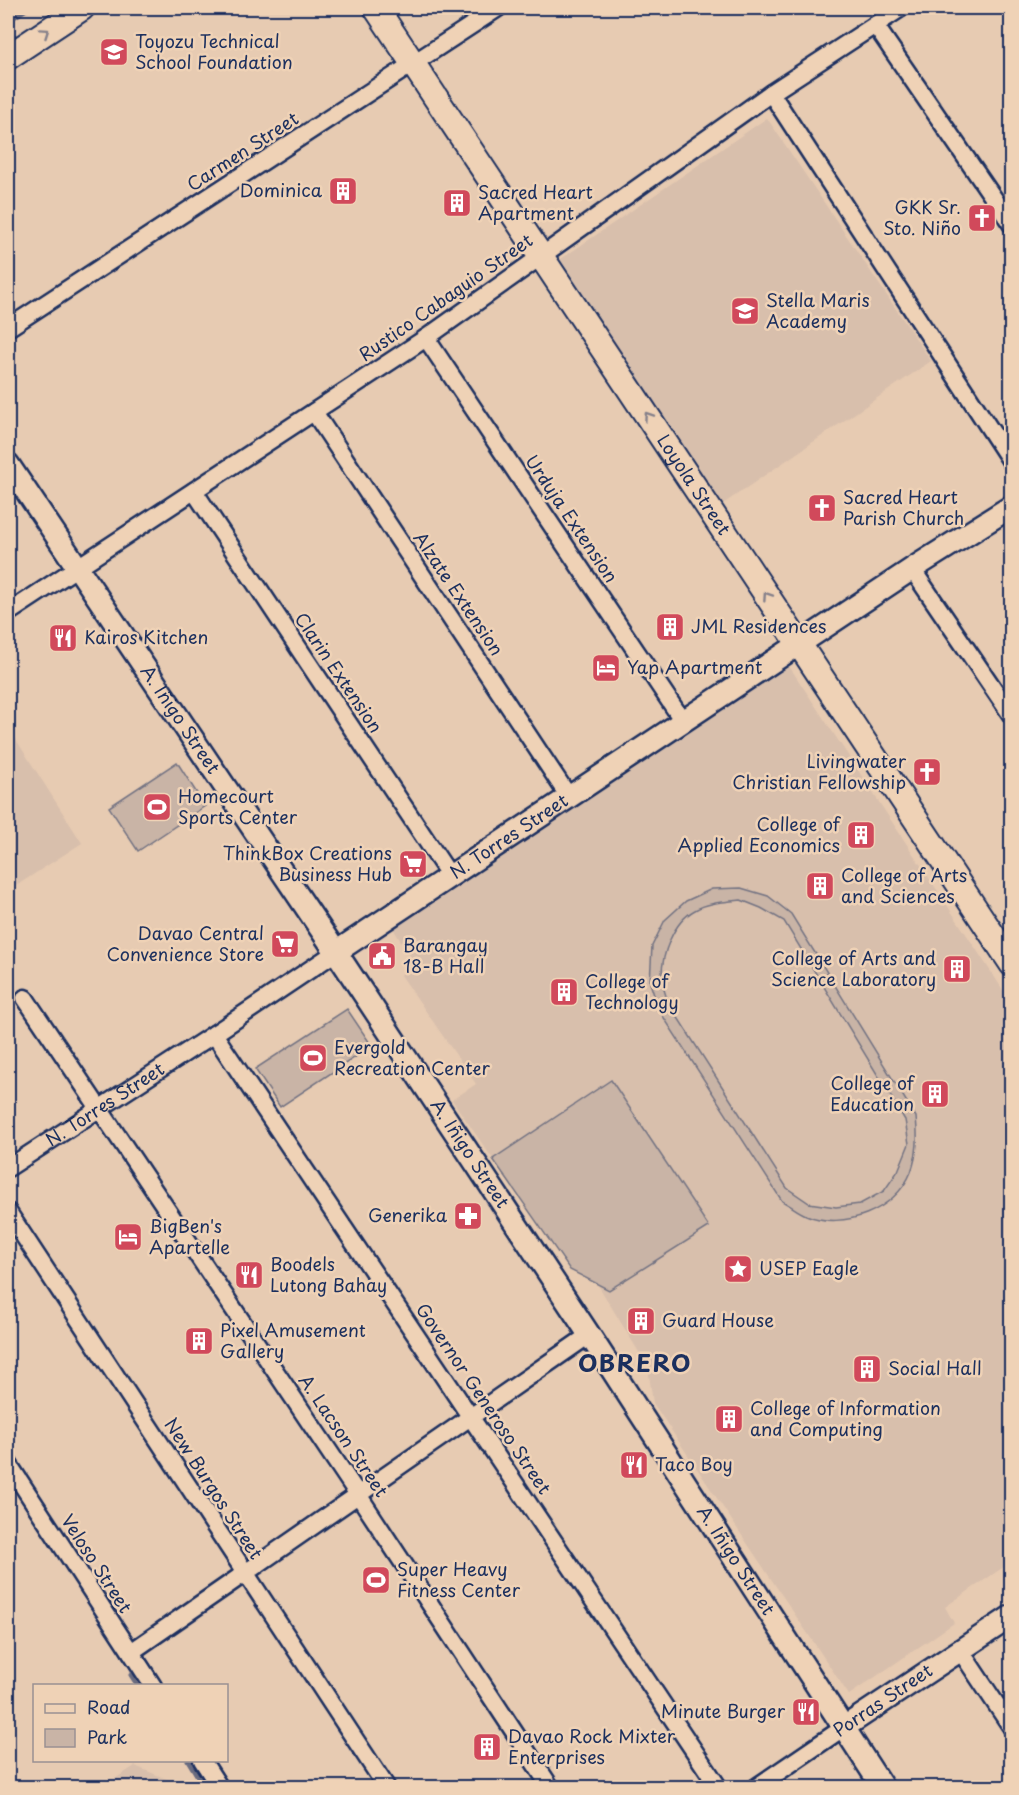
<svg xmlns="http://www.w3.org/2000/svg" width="1019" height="1795" font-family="'Playpen Sans',sans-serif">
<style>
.built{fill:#d8bfac}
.park{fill:#c9b4a6;stroke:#727282;stroke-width:1.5;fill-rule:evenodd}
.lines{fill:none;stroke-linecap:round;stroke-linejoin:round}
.stream{stroke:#6b6c80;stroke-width:5}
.minor-casing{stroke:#1b2f5e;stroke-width:21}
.tertiary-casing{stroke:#1b2f5e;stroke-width:26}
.secondary-casing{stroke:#1b2f5e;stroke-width:28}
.minor{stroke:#efd2b6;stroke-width:16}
.tertiary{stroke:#efd2b6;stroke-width:21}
.secondary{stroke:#efd2b6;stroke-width:24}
.oneway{stroke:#85808a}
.labels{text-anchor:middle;stroke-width:5;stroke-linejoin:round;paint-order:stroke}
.poi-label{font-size:18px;fill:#1b2f5e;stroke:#efd2b6;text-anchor:start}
.street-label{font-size:18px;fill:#1b2f5e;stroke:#efd2b6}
.district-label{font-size:24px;font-weight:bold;letter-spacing:1.5px;fill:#1b2f5e;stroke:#efd2b6}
</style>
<rect width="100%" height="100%" fill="#e7cbb2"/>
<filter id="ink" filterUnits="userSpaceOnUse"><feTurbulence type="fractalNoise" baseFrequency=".0167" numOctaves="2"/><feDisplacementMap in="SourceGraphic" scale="12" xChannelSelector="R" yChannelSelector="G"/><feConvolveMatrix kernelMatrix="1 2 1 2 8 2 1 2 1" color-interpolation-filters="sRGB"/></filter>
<g filter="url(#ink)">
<!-- built -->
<path class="built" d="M767 118 931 361 723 504 558 261Z
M789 666 1011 1002V1562L945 1607 954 1623 849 1695 653 1403 648 1367 598 1285 570 1270 452 1100 476 1084 401 975 412 959 391 925Z
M8 727 82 843 8 891Z
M135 1766 186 1787H102Z"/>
<!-- park -->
<path class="park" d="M177 762 205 806 138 851 109 807Z
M741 888 768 896 791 914 916 1117C918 1137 918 1153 911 1172 896 1210 843 1231 806 1215 798 1212 790 1205 782 1201L659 1010 650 983 652 946 665 920 686 901 712 889ZM741 900 761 908 784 921 905 1120 909 1144 898 1171 884 1191 860 1204 836 1207 809 1203 787 1188 668 1002C666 995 662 986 662 979 661 955 673 922 695 910 708 902 726 902 741 900Z
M347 1009 372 1046 280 1107 255 1069Z
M611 1080 709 1227 609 1290 570 1270 493 1159Z"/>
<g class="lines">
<!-- stream -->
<path class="stream" d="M8 21 28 8
M131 1675 138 1686
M188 1760 205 1788"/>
<!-- minor casing -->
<g class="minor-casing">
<g id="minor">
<path d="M875 25 1012 225"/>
<path d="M771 93 1012 463"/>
<path d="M8 328 498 8"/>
<path d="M426 338 683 721"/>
<path d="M314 412 569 797"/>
<path d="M194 491 450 876"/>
<path d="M912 569 1012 716"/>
<path d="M8 613 426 338 771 93 901 8"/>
<path d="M25 998 359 1496 551 1788"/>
<path d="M214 1034 719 1788"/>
<path id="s1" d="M8 1168 214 1034 336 952"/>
<path d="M8 1212 387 1788"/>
<path d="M8 1463 153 1686"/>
<path d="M960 1650 1012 1728"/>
<path d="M131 1652 589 1335"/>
<path d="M202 1760 220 1788"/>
<path d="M755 1788 843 1728"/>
</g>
</g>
<!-- tertiary casing -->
<g class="tertiary-casing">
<g id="tertiary">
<path id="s2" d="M8 464 336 952 592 1339 883 1788"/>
<path id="s3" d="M336 952 912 569 1012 506"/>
<path d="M843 1728 1012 1616"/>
</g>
</g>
<!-- secondary casing -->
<g class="secondary-casing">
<g id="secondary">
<path id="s4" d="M376 8 1012 964"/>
<path d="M8 57 82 8"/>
</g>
</g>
<!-- minor -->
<use href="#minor" class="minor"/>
<!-- tertiary -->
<use href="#tertiary" class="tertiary"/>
<!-- secondary -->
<use href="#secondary" class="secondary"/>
</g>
<!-- one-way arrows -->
<defs><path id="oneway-chevron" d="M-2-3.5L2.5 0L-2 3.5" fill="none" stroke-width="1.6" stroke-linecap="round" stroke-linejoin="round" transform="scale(1.5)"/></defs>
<g class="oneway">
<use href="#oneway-chevron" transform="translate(45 32) rotate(-34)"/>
<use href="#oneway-chevron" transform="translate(648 416) rotate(-124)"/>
<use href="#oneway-chevron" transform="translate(767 596) rotate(-124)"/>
</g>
</g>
<!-- icons -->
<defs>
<g id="school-square" transform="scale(1.5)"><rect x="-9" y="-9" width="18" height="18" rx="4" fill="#d1495b" stroke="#efd2b6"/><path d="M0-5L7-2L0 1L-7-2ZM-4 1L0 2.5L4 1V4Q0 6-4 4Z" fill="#fff"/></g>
<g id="building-square" transform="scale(1.5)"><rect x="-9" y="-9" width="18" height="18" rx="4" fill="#d1495b" stroke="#efd2b6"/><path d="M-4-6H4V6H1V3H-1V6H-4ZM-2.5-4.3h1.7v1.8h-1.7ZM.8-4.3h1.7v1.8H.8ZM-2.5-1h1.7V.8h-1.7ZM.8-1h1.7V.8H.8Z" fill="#fff"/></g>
<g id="church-square" transform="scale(1.5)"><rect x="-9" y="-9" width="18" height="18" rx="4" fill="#d1495b" stroke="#efd2b6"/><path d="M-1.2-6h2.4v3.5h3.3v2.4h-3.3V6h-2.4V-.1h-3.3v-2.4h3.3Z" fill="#fff"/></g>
<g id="restaurant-square" transform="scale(1.5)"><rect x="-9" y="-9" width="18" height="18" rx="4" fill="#d1495b" stroke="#efd2b6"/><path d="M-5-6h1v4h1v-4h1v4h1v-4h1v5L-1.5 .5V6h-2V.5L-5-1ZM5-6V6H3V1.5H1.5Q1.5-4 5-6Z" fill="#fff"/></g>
<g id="hotel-square" transform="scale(1.5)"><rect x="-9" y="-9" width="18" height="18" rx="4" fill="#d1495b" stroke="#efd2b6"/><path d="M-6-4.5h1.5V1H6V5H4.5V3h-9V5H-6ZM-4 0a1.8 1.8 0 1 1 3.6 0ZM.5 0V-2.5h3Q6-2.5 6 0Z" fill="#fff"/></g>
<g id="stadium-square" transform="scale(1.5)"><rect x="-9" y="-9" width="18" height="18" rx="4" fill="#d1495b" stroke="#efd2b6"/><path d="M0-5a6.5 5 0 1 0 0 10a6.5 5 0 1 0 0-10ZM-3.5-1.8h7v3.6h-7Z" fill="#fff"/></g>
<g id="supermarket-square" transform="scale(1.5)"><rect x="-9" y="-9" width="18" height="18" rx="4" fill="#d1495b" stroke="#efd2b6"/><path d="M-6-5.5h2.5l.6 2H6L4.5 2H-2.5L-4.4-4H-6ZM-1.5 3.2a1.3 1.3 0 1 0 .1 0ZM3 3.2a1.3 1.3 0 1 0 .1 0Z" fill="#fff"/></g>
<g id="civic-square" transform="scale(1.5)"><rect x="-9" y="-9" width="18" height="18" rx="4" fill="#d1495b" stroke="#efd2b6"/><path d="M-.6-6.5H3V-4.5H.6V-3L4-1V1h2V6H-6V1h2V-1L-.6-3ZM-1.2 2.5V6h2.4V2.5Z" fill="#fff"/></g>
<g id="pharmacy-square" transform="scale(1.5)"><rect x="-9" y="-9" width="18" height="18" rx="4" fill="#d1495b" stroke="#efd2b6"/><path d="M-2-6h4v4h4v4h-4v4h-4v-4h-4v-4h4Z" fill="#fff"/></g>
<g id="sight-square" transform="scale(1.5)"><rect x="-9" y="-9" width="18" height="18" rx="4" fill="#d1495b" stroke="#efd2b6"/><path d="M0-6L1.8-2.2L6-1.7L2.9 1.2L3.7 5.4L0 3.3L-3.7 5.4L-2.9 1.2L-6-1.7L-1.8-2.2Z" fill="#fff"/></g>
</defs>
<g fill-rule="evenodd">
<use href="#school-square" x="114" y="52"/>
<use href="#building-square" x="343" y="191"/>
<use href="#building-square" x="457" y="203"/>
<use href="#church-square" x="982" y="218"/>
<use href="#school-square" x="745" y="311"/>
<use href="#church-square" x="822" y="508"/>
<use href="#building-square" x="670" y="627"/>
<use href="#restaurant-square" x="63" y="638"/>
<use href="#hotel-square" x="606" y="668"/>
<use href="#church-square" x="927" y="772"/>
<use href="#stadium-square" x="157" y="807"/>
<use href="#building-square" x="861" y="835"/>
<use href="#supermarket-square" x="413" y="864"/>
<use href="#building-square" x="820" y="886"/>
<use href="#supermarket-square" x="285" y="944"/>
<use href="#civic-square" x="382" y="956"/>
<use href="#building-square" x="957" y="969"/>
<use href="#building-square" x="564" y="992"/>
<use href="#stadium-square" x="313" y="1058"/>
<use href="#building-square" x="935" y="1094"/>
<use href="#pharmacy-square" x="468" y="1216"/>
<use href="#hotel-square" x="128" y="1237"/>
<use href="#sight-square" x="738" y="1269"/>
<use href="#restaurant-square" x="249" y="1275"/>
<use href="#building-square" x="641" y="1321"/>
<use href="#building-square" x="199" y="1341"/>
<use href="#building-square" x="867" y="1369"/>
<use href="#building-square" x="729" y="1419"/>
<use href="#restaurant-square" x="634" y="1465"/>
<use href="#stadium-square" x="376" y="1580"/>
<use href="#restaurant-square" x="806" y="1712"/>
<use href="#building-square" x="487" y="1747"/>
</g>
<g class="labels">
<!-- poi labels -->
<g class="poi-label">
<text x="135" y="48">Toyozu Technical<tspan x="135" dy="21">School Foundation</tspan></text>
<text x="322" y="197" text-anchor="end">Dominica</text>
<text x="478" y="199">Sacred Heart<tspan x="478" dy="21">Apartment</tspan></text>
<text x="961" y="214" text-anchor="end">GKK Sr.<tspan x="961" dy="21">Sto. Niño</tspan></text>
<text x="766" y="307">Stella Maris<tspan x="766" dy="21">Academy</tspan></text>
<text x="843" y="504">Sacred Heart<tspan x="843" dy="21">Parish Church</tspan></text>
<text x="691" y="633">JML Residences</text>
<text x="84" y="644">Kairos Kitchen</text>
<text x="627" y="674">Yap Apartment</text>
<text x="906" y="768" text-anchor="end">Livingwater<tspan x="906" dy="21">Christian Fellowship</tspan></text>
<text x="178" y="803">Homecourt<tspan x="178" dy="21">Sports Center</tspan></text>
<text x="840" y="831" text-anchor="end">College of<tspan x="840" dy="21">Applied Economics</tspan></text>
<text x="392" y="860" text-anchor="end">ThinkBox Creations<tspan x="392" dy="21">Business Hub</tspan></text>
<text x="841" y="882">College of Arts<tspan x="841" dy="21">and Sciences</tspan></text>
<text x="264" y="940" text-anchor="end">Davao Central<tspan x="264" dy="21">Convenience Store</tspan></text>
<text x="403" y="952">Barangay<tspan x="403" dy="21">18-B Hall</tspan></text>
<text x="936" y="965" text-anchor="end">College of Arts and<tspan x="936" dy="21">Science Laboratory</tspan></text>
<text x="585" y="988">College of<tspan x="585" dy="21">Technology</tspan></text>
<text x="334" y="1054">Evergold<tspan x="334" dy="21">Recreation Center</tspan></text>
<text x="914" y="1090" text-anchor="end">College of<tspan x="914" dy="21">Education</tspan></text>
<text x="447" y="1222" text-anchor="end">Generika</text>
<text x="149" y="1233">BigBen's<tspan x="149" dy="21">Apartelle</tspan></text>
<text x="270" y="1271">Boodels<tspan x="270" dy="21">Lutong Bahay</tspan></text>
<text x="759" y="1275">USEP Eagle</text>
<text x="662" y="1327">Guard House</text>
<text x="220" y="1337">Pixel Amusement<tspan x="220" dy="21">Gallery</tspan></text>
<text x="888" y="1375">Social Hall</text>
<text x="750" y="1415">College of Information<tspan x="750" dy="21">and Computing</tspan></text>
<text x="655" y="1471">Taco Boy</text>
<text x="397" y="1576">Super Heavy<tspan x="397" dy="21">Fitness Center</tspan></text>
<text x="785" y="1718" text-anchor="end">Minute Burger</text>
<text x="508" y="1743">Davao Rock Mixter<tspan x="508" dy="21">Enterprises</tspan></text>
</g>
<!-- street labels -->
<g class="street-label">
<text transform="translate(243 152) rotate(-33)" y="6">Carmen Street</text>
<text transform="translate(446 298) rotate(-35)" y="6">Rustico Cabaguio Street</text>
<text dy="6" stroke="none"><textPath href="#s4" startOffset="573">Loyola Street</textPath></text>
<text transform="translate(571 519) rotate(56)" y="6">Urduja Extension</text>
<text transform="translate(458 594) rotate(56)" y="6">Alzate Extension</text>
<text transform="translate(338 673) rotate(56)" y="6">Clarin Extension</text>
<text dy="6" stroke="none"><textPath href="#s2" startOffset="308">A. Iñigo Street</textPath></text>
<text dy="6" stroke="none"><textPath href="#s3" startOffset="208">N. Torres Street</textPath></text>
<text dy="6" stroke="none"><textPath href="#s1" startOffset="116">N. Torres Street</textPath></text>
<text dy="6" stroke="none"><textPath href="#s2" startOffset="830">A. Iñigo Street</textPath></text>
<text transform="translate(483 1399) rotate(56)" y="6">Governor Generoso Street</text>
<text transform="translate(343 1436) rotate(56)" y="6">A. Lacson Street</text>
<text transform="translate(213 1489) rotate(57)" y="6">New Burgos Street</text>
<text dy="6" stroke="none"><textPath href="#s2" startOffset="1316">A. Iñigo Street</textPath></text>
<text transform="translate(96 1564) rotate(57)" y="6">Veloso Street</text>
<text transform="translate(883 1701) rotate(-34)" y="6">Porras Street</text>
</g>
<!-- district labels -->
<g class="district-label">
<text x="635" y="1372">OBRERO</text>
</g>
</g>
<!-- margin -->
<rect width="1019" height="1795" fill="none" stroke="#efd2b6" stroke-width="30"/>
<rect x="15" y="15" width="989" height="1765" fill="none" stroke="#1b2f5e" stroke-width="2" filter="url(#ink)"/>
<!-- legend -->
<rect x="33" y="1684" width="195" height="78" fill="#efd2b6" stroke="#9a9193" stroke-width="1.5"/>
<rect x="45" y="1704" width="30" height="9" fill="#efd2b6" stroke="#9a9193" stroke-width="1.5"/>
<text x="87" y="1714" font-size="18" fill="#1b2f5e">Road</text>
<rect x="45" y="1729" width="30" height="18" fill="#c9b4a6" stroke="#9a9193" stroke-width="1.5"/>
<text x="87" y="1744" font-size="18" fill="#1b2f5e">Park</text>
</svg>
